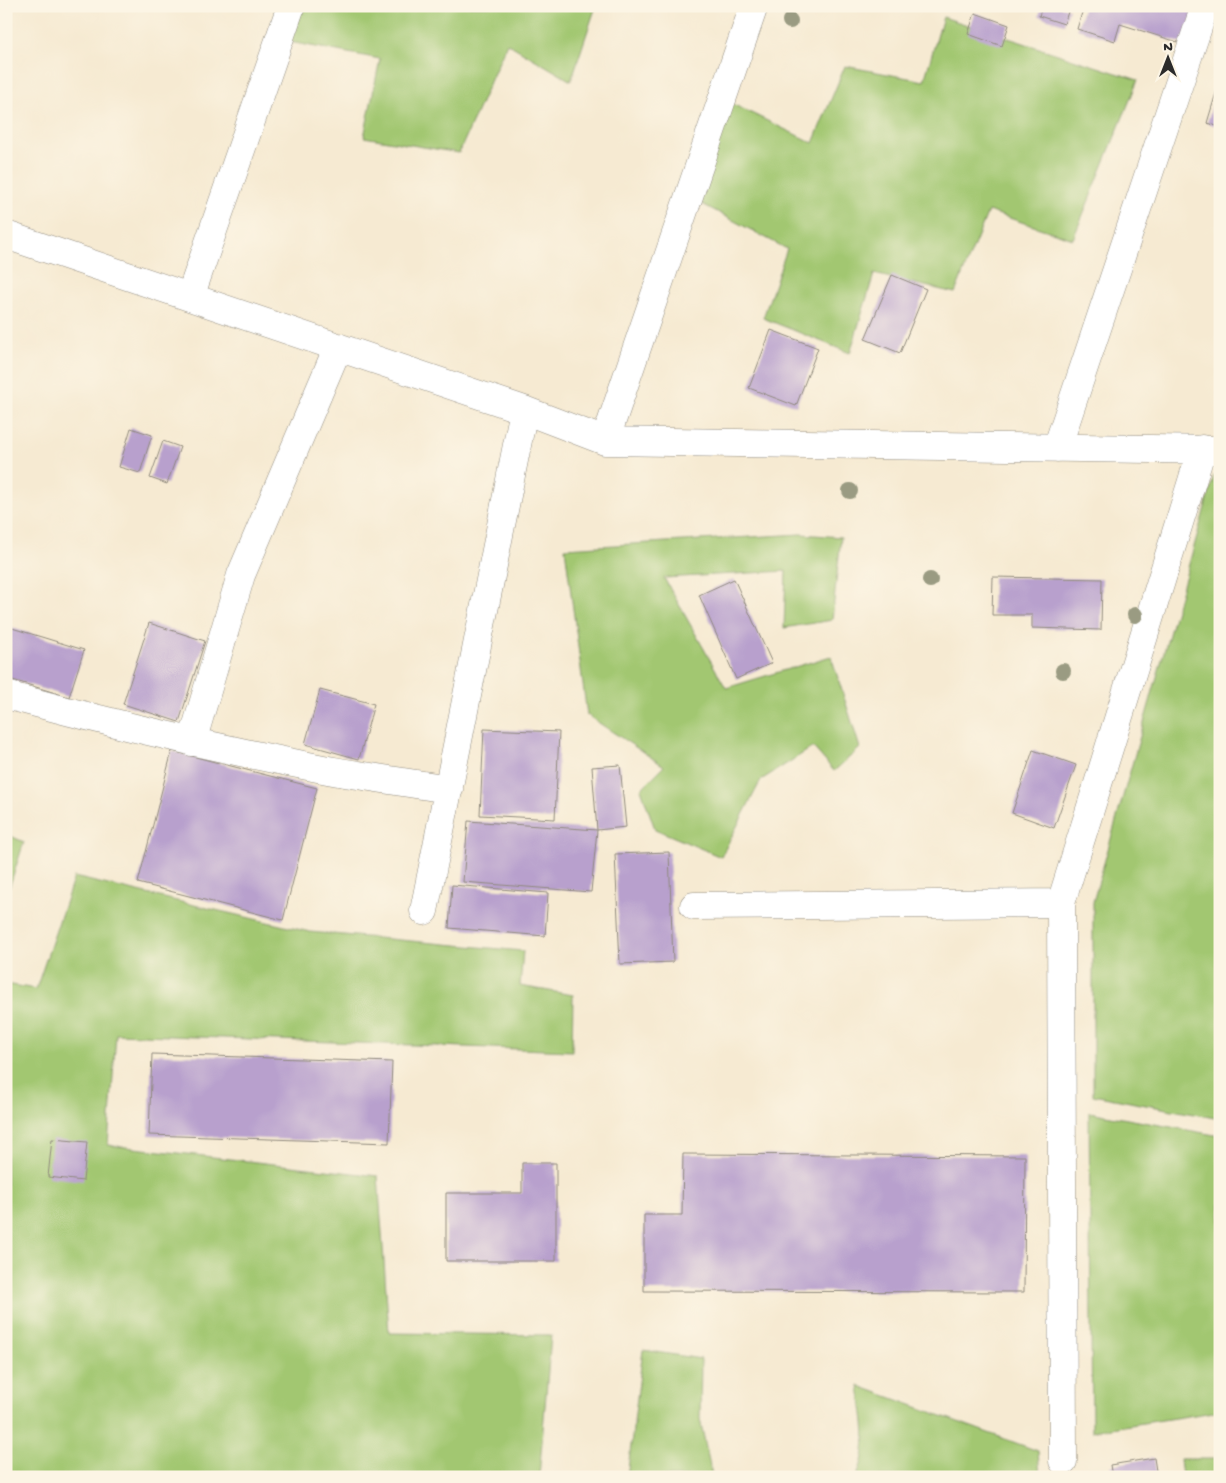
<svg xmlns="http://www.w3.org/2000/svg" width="1226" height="1483" font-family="'Gochi Hand',sans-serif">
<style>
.green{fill:#a2c771;stroke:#66794e}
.building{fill:#b8a0cd}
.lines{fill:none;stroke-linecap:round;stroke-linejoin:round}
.street-casing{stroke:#908a7e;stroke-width:29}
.street{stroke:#fff;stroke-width:28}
.tree{fill:#9a9b82}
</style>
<rect width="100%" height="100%" fill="#fcf5e5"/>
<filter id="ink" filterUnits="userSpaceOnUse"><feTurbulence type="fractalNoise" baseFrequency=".02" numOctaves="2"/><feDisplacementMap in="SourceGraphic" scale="10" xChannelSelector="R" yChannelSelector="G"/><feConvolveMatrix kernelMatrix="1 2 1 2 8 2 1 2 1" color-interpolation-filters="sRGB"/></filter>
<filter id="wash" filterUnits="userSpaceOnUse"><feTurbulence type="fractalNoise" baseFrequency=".0096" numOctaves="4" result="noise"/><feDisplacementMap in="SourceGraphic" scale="20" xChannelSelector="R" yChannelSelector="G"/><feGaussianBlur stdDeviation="1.12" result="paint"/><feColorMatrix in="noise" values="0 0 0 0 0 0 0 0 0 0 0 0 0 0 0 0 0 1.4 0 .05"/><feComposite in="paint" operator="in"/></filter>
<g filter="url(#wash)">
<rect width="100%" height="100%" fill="#f6ead2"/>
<!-- green -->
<path class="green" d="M291 6H596L571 81 507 43 459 153 364 137 380 59 279 40Z
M943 17 1138 80 1073 239 988 211 955 293 874 274 850 353 763 318 787 249 689 197 722 99 813 143 845 66 924 81Z
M1214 476H1220V1119L1093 1095V902Z
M801 534 841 537 832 620 784 628 786 571 664 578 726 688 831 656 860 748 834 771 813 747 761 780 721 857 655 829 641 789 664 766 587 715 565 548Z
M6 834 24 842 6 897Z
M74 877 310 932 523 951 520 986 573 995 572 1051 116 1034 108 1145 378 1176 389 1333 551 1335 539 1477H6V984L36 989Z
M1089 1112 1220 1136V1411L1092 1431Z
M643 1350 701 1359 700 1419 712 1475 715 1477H627Z
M859 1386 1038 1451 1040 1477H856C871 1448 863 1416 859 1386Z
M1180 1459H1220V1477H1182Z"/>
<g id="blocks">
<!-- building -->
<path class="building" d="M1042 6H1059L1069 9 1064 24 1039 16Z
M1084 6H1196L1184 44 1120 24 1115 41 1077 29Z
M975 13 1009 25 1002 46 968 34Z
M1219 83H1220V127L1207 123Z
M892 275 926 289 900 353 865 339Z
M771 330 818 348 796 406 749 388Z
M131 428 152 435 140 473 119 467Z
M163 441 180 447 167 484 150 478Z
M993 577 1102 579 1101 630 1032 628V615H992Z
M734 579 772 663 736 679 699 595Z
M149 623 205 641 179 722 123 704Z
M12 628 84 650 69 697 6 678V647Z
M320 690 374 704 359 759 305 744Z
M484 729 559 732 555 819 480 815Z
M1033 750 1076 765 1054 828 1012 813Z
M172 751 317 788 283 920 138 883Z
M620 765 626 827 597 830 591 892 463 882 468 821 597 830 592 767Z
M669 852 673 962 620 964 615 854Z
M452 885 548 893 545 936 449 928Z
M152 1054 392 1062 389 1143 149 1135Z
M52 1139 87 1142 83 1181 48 1177Z
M683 1154 1025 1156 1024 1292 644 1291V1215H682Z
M522 1163H556V1261H446V1193H522Z
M1154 1458 1157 1477H1112L1110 1465Z"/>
</g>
</g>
<g filter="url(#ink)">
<use href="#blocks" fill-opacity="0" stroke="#908a7e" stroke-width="1"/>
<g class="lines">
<!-- street casing -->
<g class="street-casing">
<path id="street" d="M6 235 524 410 605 441 1220 450
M190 297 291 6
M605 441 754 6
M1057 448 1205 6
M6 695C113 724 220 749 328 770 368 777 409 783 449 789
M192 742 241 575 338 347
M694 906 1061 903
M424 911 524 410
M1063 1461 1061 903 1202 449"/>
</g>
<!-- street -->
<use href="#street" class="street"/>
</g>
<!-- trees -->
<g class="tree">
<circle cx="790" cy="21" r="8"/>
<circle cx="850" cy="491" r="8"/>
<circle cx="930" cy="580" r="8"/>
<circle cx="1135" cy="615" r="8"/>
<circle cx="1063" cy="671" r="8"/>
</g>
</g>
<!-- margin -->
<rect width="1226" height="1483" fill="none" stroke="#fcf5e5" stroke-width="25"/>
<!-- north arrow -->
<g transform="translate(1168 58)" stroke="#fcf5e5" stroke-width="4" paint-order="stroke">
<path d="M0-4L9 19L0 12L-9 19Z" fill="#2b2b2b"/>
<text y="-8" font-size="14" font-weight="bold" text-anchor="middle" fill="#2b2b2b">N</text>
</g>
</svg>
